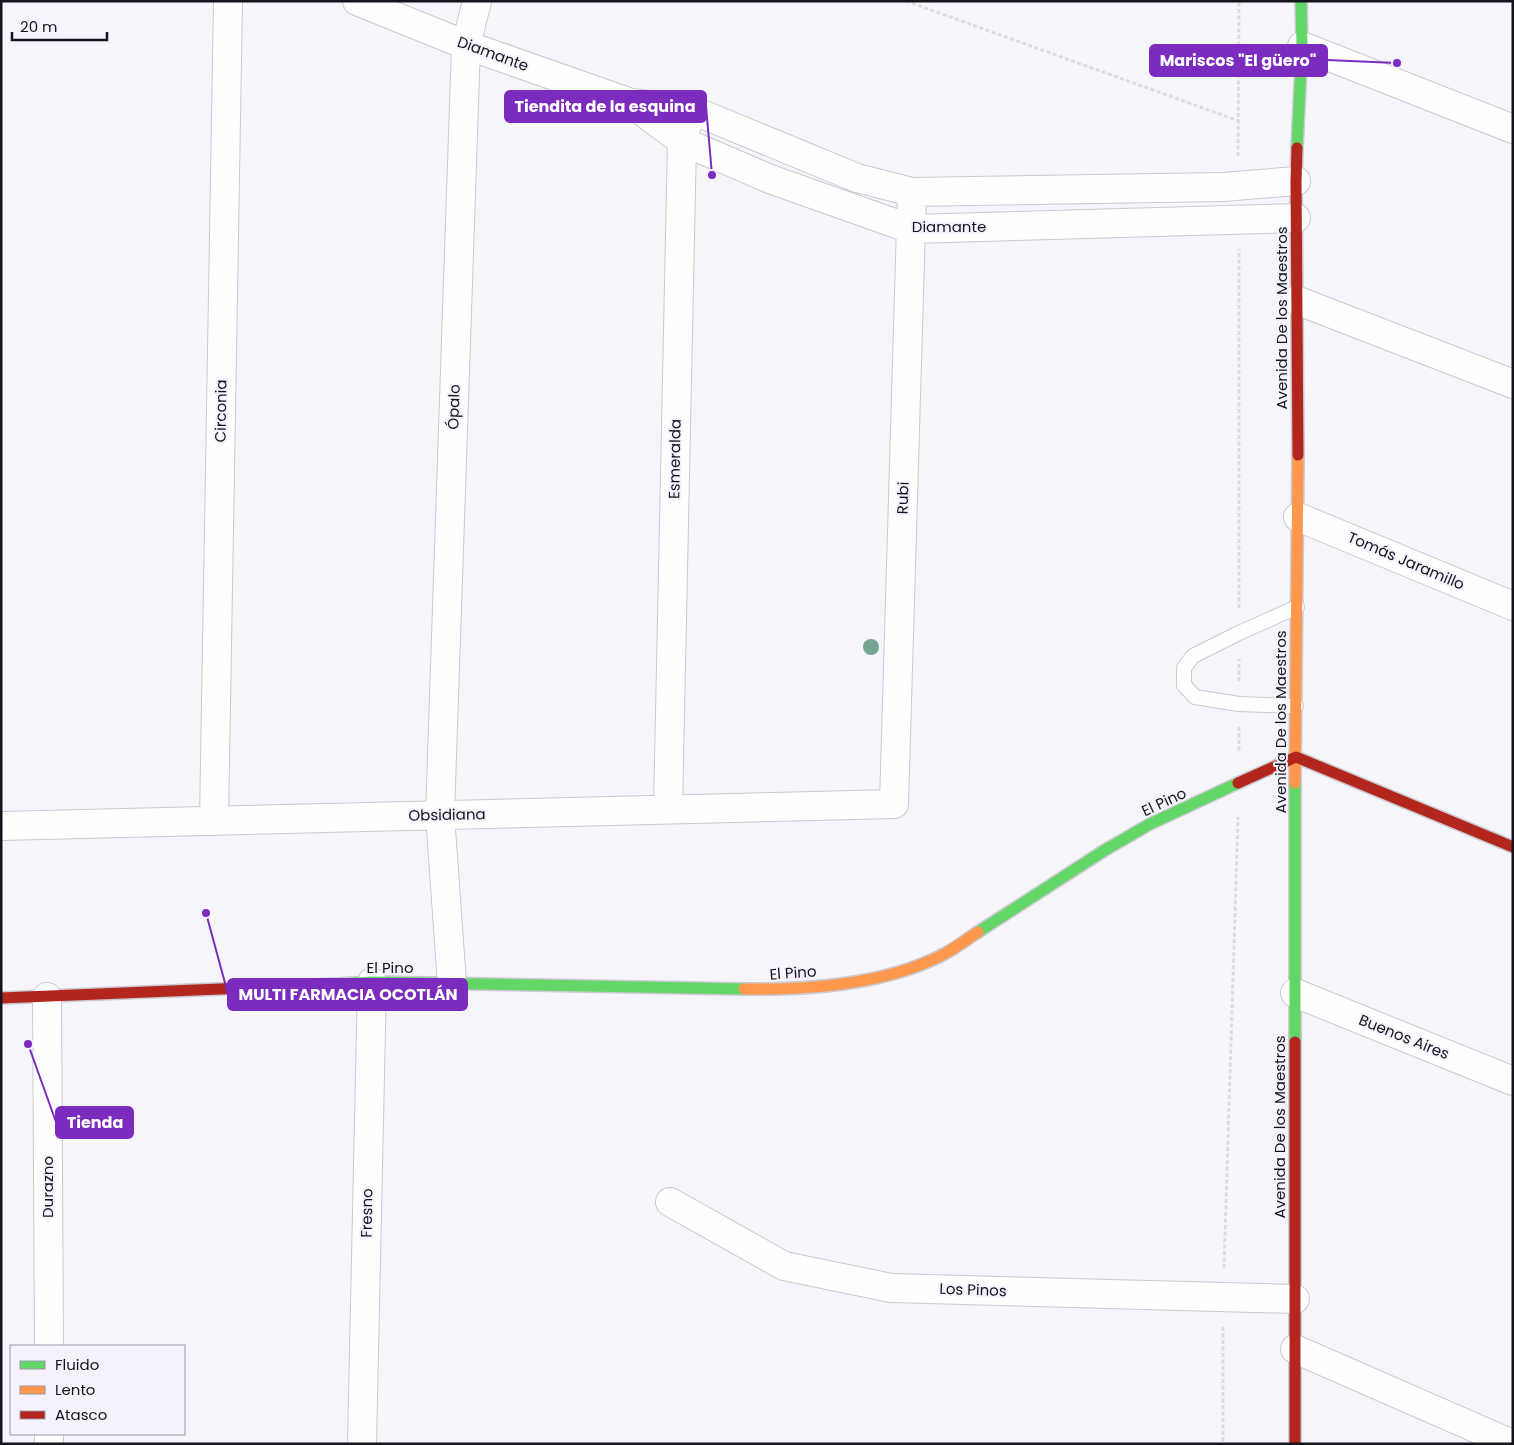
<svg xmlns="http://www.w3.org/2000/svg" width="1514" height="1445" font-family="Poppins,sans-serif">
<style>
.lines{fill:none;stroke-linecap:round;stroke-linejoin:round}
.lane-casing{stroke:#cbc9d1;stroke-width:16}
.street-casing{stroke:#cbc9d1;stroke-width:30}
.fast-casing{stroke:#cbc9d1;stroke-width:14}
.slow-casing{stroke:#cbc9d1;stroke-width:14}
.jam-casing{stroke:#cbc9d1;stroke-width:14}
.path{stroke:#dcdcde;stroke-width:3;stroke-dasharray:4 2.5;stroke-linecap:butt}
.lane{stroke:#fefefe;stroke-width:14}
.street{stroke:#fefefe;stroke-width:28}
.fast{stroke:#63d668;stroke-width:11}
.slow{stroke:#ff974d;stroke-width:11}
.jam{stroke:#b3261e;stroke-width:11}
.tree{fill:#73a591}
.labels{text-anchor:middle;stroke-width:4;stroke-linejoin:round;paint-order:stroke}
.street-label{font-size:15px;fill:#16131d;stroke:#f5f2fe}
.leader{fill:none;stroke:#7b2cbf;stroke-width:2}
.callout-dot{fill:#7b2cbf;stroke:#f5f2fe;stroke-width:2}
.callout{fill:#7b2cbf;stroke:#7b2cbf;stroke-width:2}
.callout-label{font-size:16px;text-anchor:middle;font-weight:bold;fill:#fff}
</style>
<rect width="100%" height="100%" fill="#f6f5fb"/>
<g class="lines">
<!-- lane casing -->
<g class="lane-casing">
<path id="lane" d="M1296 706 1239 704 1195 697 1184 685V668L1193 656 1239 633 1297 607"/>
</g>
<!-- street casing -->
<g class="street-casing">
<path id="street" d="M357 1 466 45 631 103 692 110 857 178 912 192 1223 187 1296 181
M1302 46 1513 129
M632 104 682 141 770 179 911 229 1296 218
M1296 300 1513 384
M1298 517 1513 606
M668 809 682 141 692 110
M214 821 228 1
M1 826 894 804 912 192
M452 984 440 815 466 45 477 1
M1295 993 1513 1081
M47 997 49 1346
M670 1202 784 1266 891 1288 1295 1299
M1295 1349 1512 1444
M49 1434V1444
M362 1444 372 982"/>
</g>
<!-- fast casing -->
<g class="fast-casing">
<path id="fast" d="M1297 148 1302 46 1301 1
M1295 783V1042
M978 932 1105 850 1150 824 1238 783
M338 984 372 982 744 989"/>
</g>
<!-- slow casing -->
<g class="slow-casing">
<path id="slow" d="M1295 783 1298 455
M744 989C808 990 889 984 946 953 957 947 967 939 978 932"/>
</g>
<!-- jam casing -->
<g class="jam-casing">
<path id="jam" d="M1297 148 1296 181 1298 455
M1238 783 1296 757 1513 847
M1 998 338 984
M1295 1042V1444"/>
</g>
<!-- path -->
<path class="path" d="M906 1 1239 121
M1238 156 1239 1
M1239 608V249
M1239 681V659
M1239 727V751
M1224 1268 1238 817
M1223 1327V1444"/>
<!-- lane -->
<use href="#lane" class="lane"/>
<!-- street -->
<use href="#street" class="street"/>
<!-- fast -->
<use href="#fast" class="fast"/>
<!-- slow -->
<use href="#slow" class="slow"/>
<!-- jam -->
<use href="#jam" class="jam"/>
</g>
<!-- trees -->
<circle class="tree" cx="871" cy="647" r="8"/>
<g class="labels">
<!-- street labels -->
<g class="street-label">
<text transform="translate(493 54) rotate(20)" y="5">Diamante</text>
<text x="949" y="232">Diamante</text>
<text transform="translate(1282 318) rotate(-90)" y="5">Avenida De los Maestros</text>
<text transform="translate(454 407) rotate(-88)" y="5">Ópalo</text>
<text transform="translate(221 411) rotate(-89)" y="5">Circonia</text>
<text transform="translate(675 459) rotate(-89)" y="5">Esmeralda</text>
<text transform="translate(903 498) rotate(-88)" y="5">Rubi</text>
<text transform="translate(1406 561) rotate(23)" y="5">Tomás Jaramillo</text>
<text transform="translate(1281 722) rotate(-90)" y="5">Avenida De los Maestros</text>
<text transform="translate(1164 802) rotate(-25)" y="5">El Pino</text>
<text transform="translate(447 815) rotate(-1)" y="5">Obsidiana</text>
<text x="390" y="973">El Pino</text>
<text transform="translate(793 973) rotate(-4)" y="5">El Pino</text>
<text transform="translate(1404 1037) rotate(22)" y="5">Buenos Aires</text>
<text transform="translate(1280 1127) rotate(-90)" y="5">Avenida De los Maestros</text>
<text transform="translate(48 1187) rotate(-90)" y="5">Durazno</text>
<text transform="translate(367 1213) rotate(-89)" y="5">Fresno</text>
<text transform="translate(973 1290) rotate(2)" y="5">Los Pinos</text>
</g>
</g>
<!-- callouts -->
<path class="leader" d="M1397 63L1327 60M712 175L706 106M206 913L228 994M28 1044L56 1122"/>
<g class="callout-dot">
<circle cx="1397" cy="63" r="5"/>
<circle cx="712" cy="175" r="5"/>
<circle cx="206" cy="913" r="5"/>
<circle cx="28" cy="1044" r="5"/>
</g>
<g class="callout">
<rect x="1150" y="45" width="177" height="31" rx="5"/>
<rect x="505" y="91" width="201" height="31" rx="5"/>
<rect x="228" y="979" width="239" height="31" rx="5"/>
<rect x="56" y="1107" width="77" height="31" rx="5"/>
</g>
<g class="callout-label">
<text x="1238" y="66">Mariscos "El güero"</text>
<text x="605" y="112">Tiendita de la esquina</text>
<text x="348" y="1000">MULTI FARMACIA OCOTLÁN</text>
<text x="95" y="1128">Tienda</text>
</g>
<!-- border -->
<rect width="1514" height="1445" fill="none" stroke="#16131d" stroke-width="5"/>
<!-- legend -->
<rect x="10" y="1345" width="175" height="90" fill="#f5f2fe" stroke="#9c99a4"/>
<rect x="20" y="1361" width="25" height="8" fill="#63d668" stroke="#9c99a4"/>
<text x="55" y="1370" font-size="15" fill="#16131d">Fluido</text>
<rect x="20" y="1386" width="25" height="8" fill="#ff974d" stroke="#9c99a4"/>
<text x="55" y="1395" font-size="15" fill="#16131d">Lento</text>
<rect x="20" y="1411" width="25" height="8" fill="#b3261e" stroke="#9c99a4"/>
<text x="55" y="1420" font-size="15" fill="#16131d">Atasco</text>
<!-- scale -->
<path d="M12 32v8h95v-8" fill="none" stroke="#16131d" stroke-width="2.5"/>
<text x="20" y="32" font-size="15" fill="#16131d" stroke="#f5f2fe" stroke-width="4" paint-order="stroke">20 m</text>
</svg>
